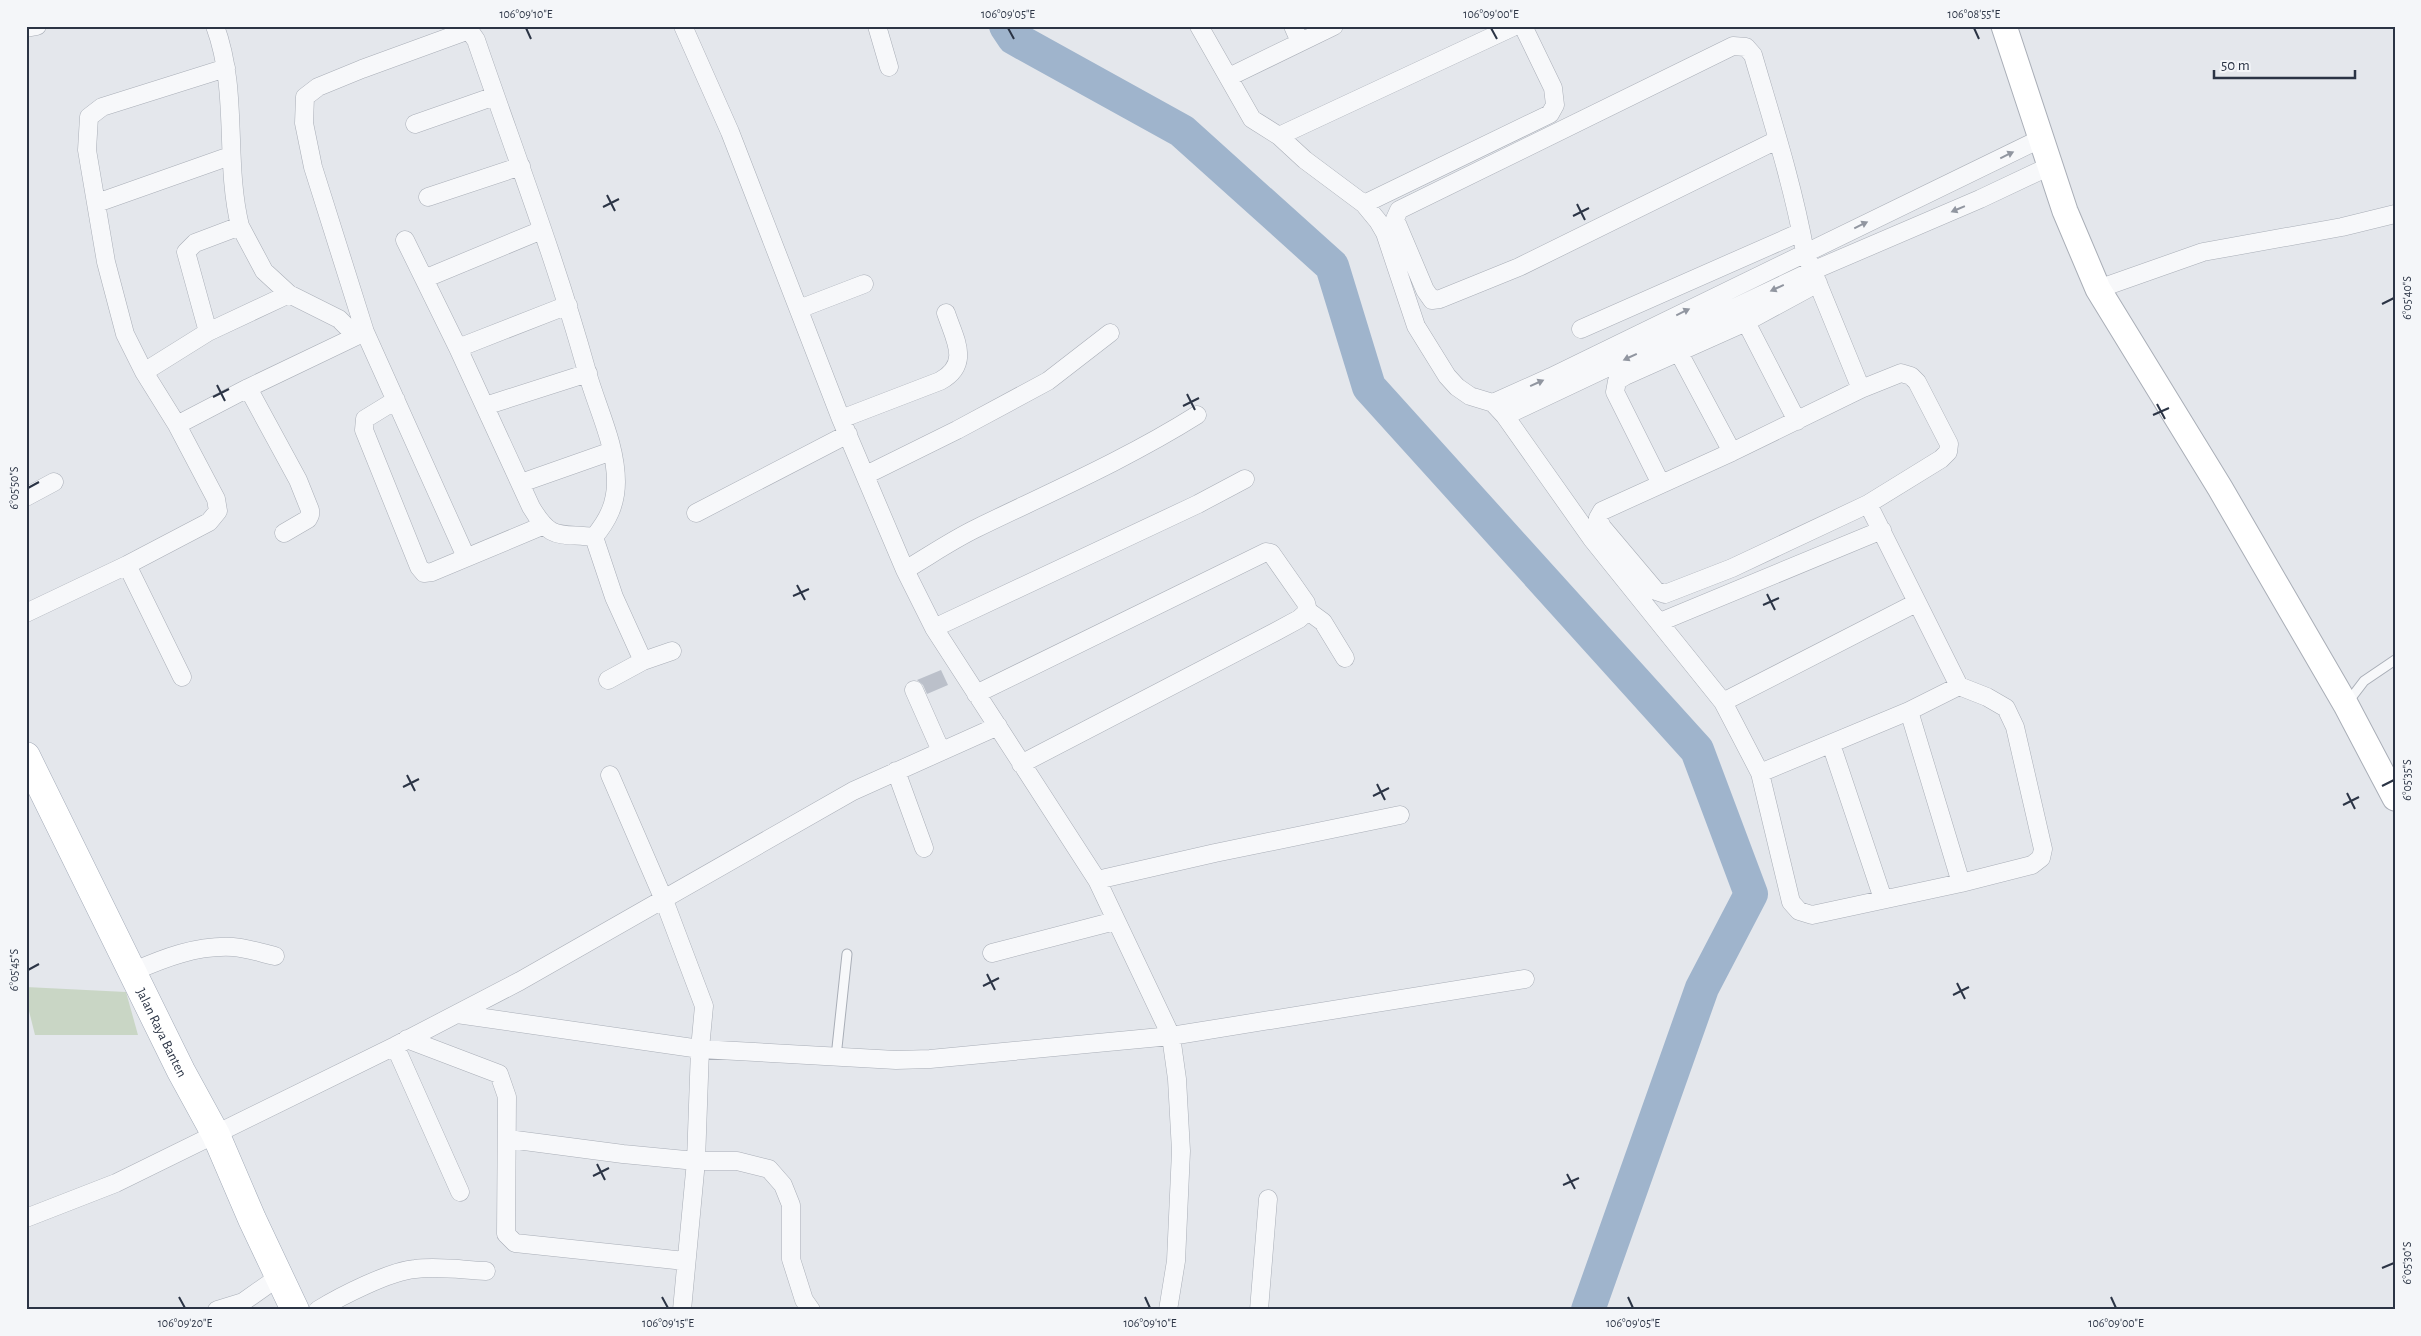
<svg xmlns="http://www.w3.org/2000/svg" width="2421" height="1336" font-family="'Alegreya Sans',sans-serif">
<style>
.green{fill:#c9d6c5}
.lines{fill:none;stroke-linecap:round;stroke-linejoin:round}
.river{stroke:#9fb4cc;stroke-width:34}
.building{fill:#bbc0ca}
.lane-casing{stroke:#a9aeb7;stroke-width:11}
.street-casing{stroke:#a9aeb7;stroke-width:19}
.secondary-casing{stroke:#a9aeb7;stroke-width:27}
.primary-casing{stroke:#a3abb8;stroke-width:29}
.lane{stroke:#f7f8fa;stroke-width:9}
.street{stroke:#f7f8fa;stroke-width:18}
.secondary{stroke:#fff;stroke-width:25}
.primary{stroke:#fff;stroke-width:28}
.oneway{fill:#9196a0}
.ticks{fill:none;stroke:#2b3445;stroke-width:2}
.labels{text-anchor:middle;stroke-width:4.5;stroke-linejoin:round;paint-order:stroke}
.street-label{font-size:14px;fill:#2b3445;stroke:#f4f6f9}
.neatline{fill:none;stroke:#2b3445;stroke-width:2}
.ticks-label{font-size:12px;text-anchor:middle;fill:#2b3445}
</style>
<rect width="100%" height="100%" fill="#e4e7ec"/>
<!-- green -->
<path class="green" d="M26 987 126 992 138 1035H35L26 999Z"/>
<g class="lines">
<!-- river -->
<path class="river" d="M1006 26 1014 38 1182 131 1332 266 1369 387 1697 750 1751 894 1702 988 1588 1310"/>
</g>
<!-- building -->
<path class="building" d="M941 670 948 685 927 694 923 685 917 680Z"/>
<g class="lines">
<!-- lane casing -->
<g class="lane-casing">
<path id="lane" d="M2348 702 2364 681 2395 660
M836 1057 847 954"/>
</g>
<!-- street casing -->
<g class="street-casing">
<path id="street" d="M683 26 730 132 841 419 905 570 934 628 1097 880 1171 1036 1177 1079 1181 1151 1176 1261 1168 1310
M877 26 889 67
M1199 26 1252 119 1279 136 1305 160 1364 204 1378 221 1385 233 1416 326 1447 376 1457 387 1470 396 1493 403 1505 416 1592 539 1723 702 1760 773 1791 902 1799 911 1812 915 1961 883 2032 865 2041 858 2043 849 2015 727 2006 708 1987 697 1959 686 1909 711 1760 773
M1293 26 1300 42
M26 28 37 26
M1229 77 1334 26
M415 124 495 96
M1279 136 1515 26
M1777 140 1519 267 1440 299 1432 300 1425 290 1395 219 1399 210 1733 46 1746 47 1753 55C1772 120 1793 185 1805 252L1861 389
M428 197 521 166
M97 203 230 156
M1364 204 1550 114 1555 105 1553 88 1523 26
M240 226 264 271 289 294
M405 240 458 348 531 507C551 541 558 533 594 537 608 520 616 504 616 482 616 444 597 408 587 372 556 260 514 151 476 40L469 30
M424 279 542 230
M2098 289 2203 252 2342 227 2395 214
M799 309 864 284
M1746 322 1797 421
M1581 329 1801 232
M208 332 289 294 339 319 356 336
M458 348 568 305
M1678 351 1732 452
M144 372 208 332 186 252 195 243 240 226C224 160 239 91 215 26
M1901 373 1911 376 1917 382 1949 444 1948 452 1941 459 1868 504 1732 568 1665 594 1656 591 1602 527 1598 518 1602 511 1732 452 1861 389Z
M248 388 298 480 310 510V515L308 519 284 533
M396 400 365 419 364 430 419 567 424 573 432 572 542 526
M1493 403 1551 377 2040 139
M485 406 588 373
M1505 416 1812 271 1980 199 2050 166
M841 419 940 381C971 364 955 340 946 313
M177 425 248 388 365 332
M866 475 957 430 1048 381 1110 333
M521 483 612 451
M1661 484 1615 392 1617 381 1625 376 1746 322 1818 283
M26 497 54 482
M1868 504 1959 686
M696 513 848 434
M594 537 614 597 643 661
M466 557 365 332 313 167 304 123 305 97 318 87 362 69 469 30
M127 565 182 677
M905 570C929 556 952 540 977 528 1051 492 1127 459 1197 415
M26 613 127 565 209 522 218 511 216 499 177 425 144 372 125 334 106 262 87 150 89 117 102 107 226 68
M1660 622 1882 530
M934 628 1198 504 1245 479
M608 680 643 661 672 651
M914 690 941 751
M976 694 1266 552 1271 553 1306 603 1308 611
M1723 702 1916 603
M1909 711 1961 883
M1831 744 1883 899
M1021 764 1275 632 1299 619 1308 611 1323 622 1345 658
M896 771 924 848
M610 775 664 900 704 1006 700 1049 696 1161 682 1310
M1097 880 1215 853 1400 815
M992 953 1115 921
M132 972C164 958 197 945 233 947 247 948 261 953 275 956
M457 1014 700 1049 896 1060 930 1059 1171 1036 1525 979
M407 1039 499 1074 507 1097 506 1234 515 1243 685 1261
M395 1046 460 1192
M508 1139 623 1154 696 1161H737L769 1169 783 1185 791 1205V1259L804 1300 811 1310
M26 1218 116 1183 395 1046 520 981 853 791 998 726
M217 1310 243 1302 280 1276
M318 1310C341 1296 390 1271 415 1269 438 1266 463 1270 486 1271
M1259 1310 1268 1199"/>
</g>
<!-- secondary casing -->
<g class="secondary-casing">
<path id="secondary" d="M2004 26 2065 211 2098 289 2220 488 2346 705 2395 798"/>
</g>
<!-- primary casing -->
<g class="primary-casing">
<g id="primary">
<path id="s1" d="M26 756 181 1071 216 1135 252 1219 295 1310"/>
</g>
</g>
<!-- lane -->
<use href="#lane" class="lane"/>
<!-- street -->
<use href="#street" class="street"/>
<!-- secondary -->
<use href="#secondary" class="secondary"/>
<!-- primary -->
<use href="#primary" class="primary"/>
</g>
<!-- one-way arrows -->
<defs><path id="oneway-solid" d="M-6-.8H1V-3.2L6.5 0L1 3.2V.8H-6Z" transform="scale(1.25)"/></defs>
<g class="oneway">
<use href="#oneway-solid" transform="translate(2007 155) rotate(-26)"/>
<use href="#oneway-solid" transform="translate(1958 209) rotate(157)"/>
<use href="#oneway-solid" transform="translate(1861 225) rotate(-26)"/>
<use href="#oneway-solid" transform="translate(1777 288) rotate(155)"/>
<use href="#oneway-solid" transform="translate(1683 312) rotate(-26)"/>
<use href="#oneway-solid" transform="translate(1630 357) rotate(155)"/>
<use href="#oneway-solid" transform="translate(1537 383) rotate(-24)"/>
</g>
<!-- ticks -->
<path class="ticks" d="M526 28 531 39M1008 28 1014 39M1491 28 1497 39M1974 28 1979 39M607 195 615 211M1577 204 1585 220M603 207 619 199M1573 216 1589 208M2382 304 2394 298M217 385 225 401M1187 394 1195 410M213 397 229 389M2157 404 2165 419M1183 406 1199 398M2153 415 2169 408M28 488 39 482M797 585 805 600M1767 594 1775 610M793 596 809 589M1763 605 1779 598M407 775 415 791M1377 784 1385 800M2382 786 2394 780M403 787 419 779M2347 793 2355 809M1373 796 1389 788M2343 805 2359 797M28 970 39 964M987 974 995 990M1957 983 1965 999M983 986 999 978M1953 995 1969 987M597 1164 605 1180M1567 1174 1575 1189M593 1176 609 1168M1563 1185 1579 1178M2382 1268 2394 1263M179 1297 185 1308M662 1297 668 1308M1145 1297 1150 1308M1628 1297 1633 1308M2111 1297 2116 1308"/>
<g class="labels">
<!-- street labels -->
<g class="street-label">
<text dy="5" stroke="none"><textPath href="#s1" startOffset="308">Jalan Raya Banten</textPath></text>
</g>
</g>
<!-- border -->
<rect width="2421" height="1336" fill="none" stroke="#f4f6f9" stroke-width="55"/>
<!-- scale -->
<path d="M2214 70v8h141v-8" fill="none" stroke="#2b3445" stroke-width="2.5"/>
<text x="2221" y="70" font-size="15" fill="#2b3445" stroke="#f4f6f9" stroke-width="4" paint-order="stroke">50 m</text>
<rect x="28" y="28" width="2366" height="1280" class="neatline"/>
<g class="ticks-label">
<text x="526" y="18">106°09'10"E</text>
<text x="1008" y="18">106°09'05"E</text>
<text x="1491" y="18">106°09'00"E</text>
<text x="1974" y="18">106°08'55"E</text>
<text transform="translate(2407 298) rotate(-90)" y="4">6°05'40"S</text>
<text transform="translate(14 488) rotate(-90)" y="4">6°05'50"S</text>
<text transform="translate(2407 780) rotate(-90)" y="4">6°05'35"S</text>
<text transform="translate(14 970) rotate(-90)" y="4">6°05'45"S</text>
<text transform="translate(2407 1263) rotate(-90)" y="4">6°05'30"S</text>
<text x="185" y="1327">106°09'20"E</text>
<text x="668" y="1327">106°09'15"E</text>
<text x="1150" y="1327">106°09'10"E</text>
<text x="1633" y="1327">106°09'05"E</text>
<text x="2116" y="1327">106°09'00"E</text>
</g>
</svg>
